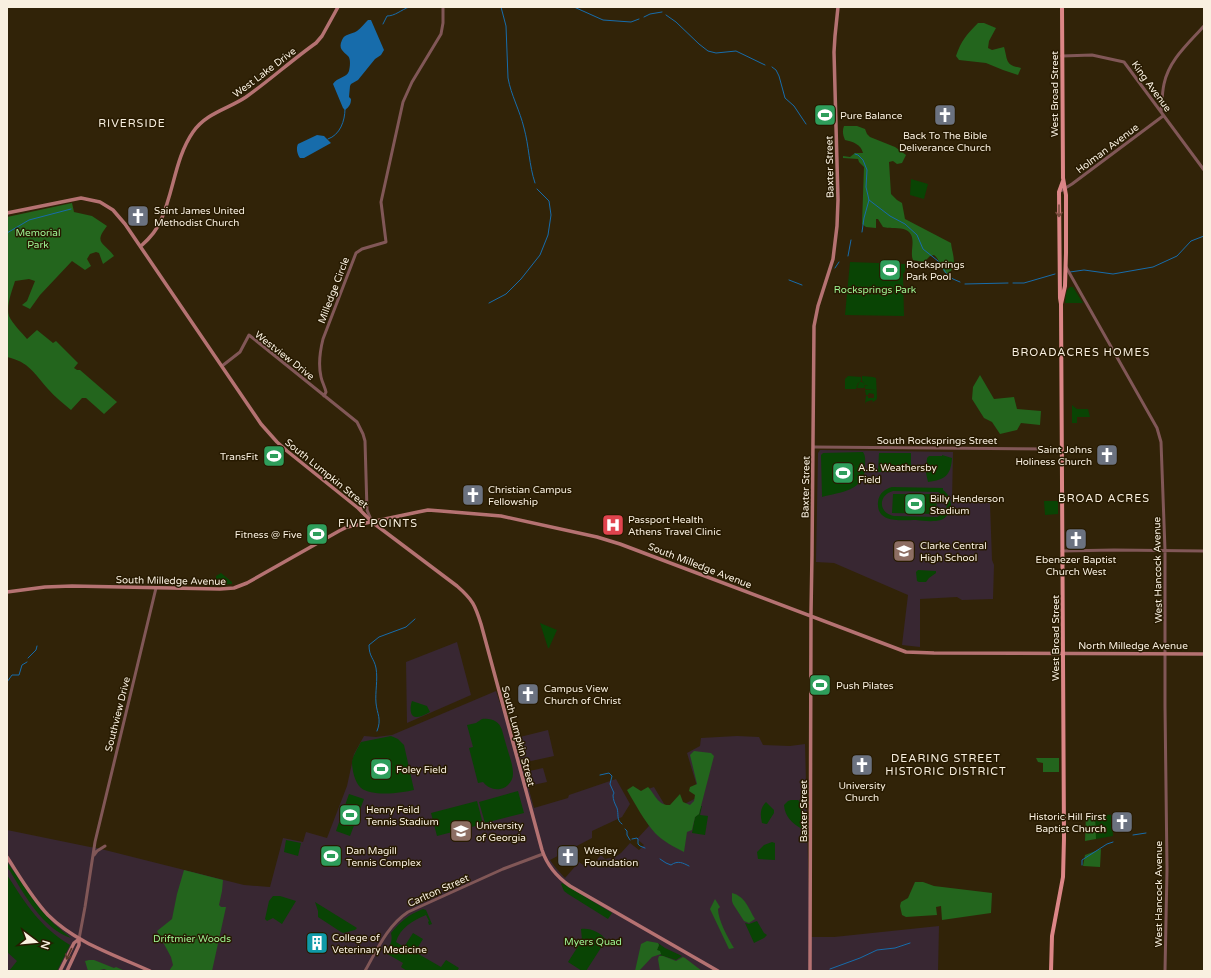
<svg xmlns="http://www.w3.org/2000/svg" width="1211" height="978" font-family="'Varela Round',sans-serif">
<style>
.education{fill:#382732}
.green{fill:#094404;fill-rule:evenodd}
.forest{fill:#23651d}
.water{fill:#176cab}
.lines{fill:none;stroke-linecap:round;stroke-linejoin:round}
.stream{stroke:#176cab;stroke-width:1}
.tertiary{stroke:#815757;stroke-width:3}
.secondary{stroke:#b57272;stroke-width:3.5}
.primary{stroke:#dc8687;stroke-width:4}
.oneway{stroke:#784b3d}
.oneway2{stroke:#593929}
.labels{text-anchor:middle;stroke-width:3;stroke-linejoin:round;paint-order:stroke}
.street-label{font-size:10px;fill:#f9f0e0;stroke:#271a01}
.poi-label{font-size:10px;fill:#f9f0e0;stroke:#271a01;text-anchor:start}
.park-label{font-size:10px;fill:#9ef695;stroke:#271a01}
.neighbourhood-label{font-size:11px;letter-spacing:1px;fill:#f9f0e0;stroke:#271a01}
</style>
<rect width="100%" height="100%" fill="#312308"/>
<!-- education -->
<path class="education" d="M820 450 953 452 952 502 958 501 990 503 992 560 994 565 993 599 962 600 957 597 920 599V647L902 645 908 595 834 563 816 562 818 453Z
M457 642 471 695 407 723 406 662Z
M496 691 512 739 548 730 554 756 522 763 525 772 543 768 547 782 528 786 534 808 568 798 569 795 616 779 630 804 622 817 592 831V838L550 860 555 867 565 878 579 862 583 865 588 859 593 864 601 855 605 859 615 857 621 853 630 843 639 850 644 845 637 839 649 826 631 795 654 787 669 812 700 796 687 753 700 746 701 738 737 736 759 737 763 745 790 746 805 744 810 937H834L939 926 938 971H7V830L90 847 97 848 244 885 270 887 283 838 303 842 306 832 327 838 347 786 354 754 364 736 376 737 392 735Z"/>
<!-- green -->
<path class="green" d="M911 179 928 184 924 199 910 195Z
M850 262 905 264V271L903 274 904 316 845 315Z
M1070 287H1073L1083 303H1065C1066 298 1065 290 1070 287Z
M848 376 861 377V381L858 383 856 389H845V379Z
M862 376 873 377 876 378 877 398 876 400 873 402 872 400 866 402 865 404 866 396H868V398H874V394L869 393 868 395H866L865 390 875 389H865V386L868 385H865L864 388H857L859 382H862L865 384 862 381Z
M1072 405 1077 409V417V409H1088L1090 417H1077V423H1072Z
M863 452C866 456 865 462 865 467 865 491 840 492 822 497L821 455 823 453Z
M879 453H911V472H878Z
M942 455 952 458C951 475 945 480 928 482L926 473 927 458 929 456H942Z
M892 487 943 488V490C954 498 954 514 941 520 933 522 924 521 916 520 902 520 876 524 878 502 879 493 885 489 892 487ZM893 491 938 492C951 498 949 512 937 517L894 516C878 513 878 495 893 491Z
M893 494H937L936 514 892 513Z
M1044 501H1058V514L1045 515Z
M918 570 935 571H936V573L929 578 926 582H919L917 581 916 572Z
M221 573 232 582V584L210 586V580H216V576Z
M540 623 557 630 549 648H548Z
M412 701 427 706 430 712C426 714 421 717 417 717 409 718 410 706 412 701Z
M482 719C492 718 499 721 502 730 505 741 508 751 511 761 512 765 513 769 513 774 513 781 507 788 500 789 493 790 487 787 483 782L478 783 469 748 473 747 467 725 476 723Z
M391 736 398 739 404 745 414 790C402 793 372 797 361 788 355 783 352 770 352 762 353 755 358 748 361 742Z
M518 791 524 813 485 823 479 802Z
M349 794 364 799 350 836 336 831Z
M791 800H798L801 803 802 816 805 825 803 829H802C792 823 785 817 784 805L788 801Z
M477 801 483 824 437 836 431 813Z
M766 802 774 810V813L767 824H766L762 823C760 815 760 808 766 802Z
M701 806H702L700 815 708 816 705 835 692 833 695 817 699 814Z
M1095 814 1112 815 1113 836 1096 839Z
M286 840 301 843 298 856 284 852Z
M772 842 775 843V860L758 859 757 852 764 845Z
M7 862 40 909 54 924 71 938C43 929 24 894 10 871L7 867Z
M7 875C26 904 40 927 70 945L57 971H9L17 961 7 952Z
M562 883 612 913 608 919 568 894 564 891 561 884Z
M273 896H280L296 901 282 924 273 918 267 921 265 919 269 901Z
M315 902 357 928 355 930 343 933 341 932 318 917V911Z
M423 909 426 910 432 924 429 925 428 922 429 921 426 915C412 921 400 928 396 942L404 947 413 933 423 939 415 952 441 967 446 960 459 968 457 971H407L401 967 403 963 384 952C390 947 393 941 391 933 401 921 408 915 423 909Z
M757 921 764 933 767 935 764 938 754 943 745 923 749 924Z
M581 929C591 928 600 932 606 940L586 971H582L568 962 582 940Z
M658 943 665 948 682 956 676 960 660 955 661 954 657 950 659 945Z"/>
<!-- forest -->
<path class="forest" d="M978 23H984L996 28 989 41 988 48 992 50 1004 47C1008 61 1005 65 1021 68L1018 75 1003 70 986 63 959 60 956 56C961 41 967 34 978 23Z
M844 126H857L865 129 867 134 870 137 895 147 906 155 902 163 897 164 893 161 889 162 891 194 897 200 902 203 905 219 951 243C952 253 958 265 949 273H945C940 267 939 258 934 255L930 256 924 262 913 260C909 251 918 236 906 230 900 227 890 229 883 227L878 219H876V228L866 227 862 224 864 167 859 162 858 159 843 158V156L850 157 855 153H863C861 144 853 142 845 140 843 135 842 131 844 126Z
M72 203 74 212 92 216 107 226C93 244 104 242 114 256L103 264 99 253 96 252 90 254 87 259 91 266 85 270 72 261 40 295 30 309 22 305 27 301 35 281 29 279 15 281C12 291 6 305 9 316 12 323 22 333 27 339L37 330 53 343 56 341 78 363 74 368 77 370H80L117 402 104 414 86 398H82L71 410C63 403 55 397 48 389 34 373 29 362 7 357V217Z
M980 375 994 399 1014 397 1017 409 1041 411 1040 425 1021 423 1017 430 1000 434 992 422 984 418 972 399 973 387Z
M694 751 711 753 714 756 699 814 695 817 692 830 687 832 684 852C674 847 663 841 655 833 645 822 635 804 627 790L633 786 641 791 648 787C655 794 658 806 670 805L680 794 683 802 690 805 694 801 695 795 689 791 690 787 697 784 690 755Z
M1036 758H1059V772H1043V763L1038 762Z
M1086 814H1095L1096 839 1085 841Z
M1101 849 1100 867 1083 866 1085 855Z
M184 870 223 880 222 891 219 905 221 907H226L212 971H169L173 965 171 957 157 931 172 919 177 894Z
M915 882H923L934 886 992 893 991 913 942 920 941 906 936 907 937 915 906 917 902 915 900 906 901 902 908 898Z
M732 893C745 896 749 909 755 919L749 923 744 921 733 904 732 901Z
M715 899 720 907 718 909C718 920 728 938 734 948L729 949 710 909Z
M647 941 658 943 659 945 657 950 660 951 661 954 652 957 639 971H635L641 944Z
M659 956H663L676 961 683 957 685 958 702 971H660L658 959Z
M89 960H94L114 968 116 967 125 971H109L104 969 96 971H88L85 961Z"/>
<!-- water -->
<path class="water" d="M368 20H371L384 50 381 55 375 59 358 80 351 84 350 86 349 97 351 99C351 104 349 107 345 110L343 108 333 84C337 77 347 78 349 71 350 67 351 59 348 56 343 51 338 49 342 40 345 33 351 35 357 31 361 28 365 23 368 20Z
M317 135 324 136 331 143 304 158H300C297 154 296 148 298 144Z"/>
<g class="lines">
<!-- stream -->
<path class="stream" d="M501 7 506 26 508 78C511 95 520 111 524 128 529 146 529 165 535 183
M574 7 603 20 631 22 639 19
M666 15 676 22 699 44 708 51 716 53 736 51 765 65
M644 17 650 14 662 12
M383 24 387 16C395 16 401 10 409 7
M772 67 776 70 779 76 785 98 794 106 806 124
M328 139C340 135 345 121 345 109
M855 154 858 155 863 160 867 170 866 187 869 200 864 218 862 232
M869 200 890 216 905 224 917 235 923 249 938 261 946 273 953 279 960 282
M7 233 29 220 71 209
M848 256 851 240
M835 268 839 262
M1070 272 1084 270 1113 274 1153 267 1177 256 1191 241 1204 236
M789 280 802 285
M1013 283H1024L1055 274
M965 284 1008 283
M489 303 506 294 521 279 540 255 548 235 551 215 549 201 537 189
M28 658 36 650 37 646
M7 682 12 675H19L22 665 27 662
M377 731C382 719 377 714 376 703 375 692 378 680 376 668 374 658 369 657 369 645L379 637 406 627 415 619
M600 775 609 773 612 776 610 784 614 793 613 795C613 800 615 804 617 808 619 814 616 820 622 824
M625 829 627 831V835L630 840
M1133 835 1146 833
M632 839 637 838 638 839V844L640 846 645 848
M660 859 666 863 671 865C678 860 683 863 689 866
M1082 865V860L1107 844 1113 842
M830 969 860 958 877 950 895 948 910 943"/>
<!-- tertiary -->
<path class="tertiary" d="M1062 56 1092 55 1124 62 1204 170
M1161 112C1162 103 1162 93 1164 84 1169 60 1188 44 1204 26
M1059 192 1072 184 1163 116
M1066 267 1157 428 1161 442 1165 550V706L1167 869 1165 971
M222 366 240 352 249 335 357 422 363 434 365 441 367 510 372 522
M324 396 326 392C325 387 322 382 321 377 318 364 320 351 323 339L356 253 362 249 386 242 381 202 403 102 412 82 441 34 443 23V7
M814 447 1061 449
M1062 551 1114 550 1204 551
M94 855 97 851 105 846
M79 939 85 907 95 842 156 588
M365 971C377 950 387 926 408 912L503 869 543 854"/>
<!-- secondary -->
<path class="secondary" d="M7 213 81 198 100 202 113 210 125 224 261 424 277 442 287 451 358 508 372 522 457 586C473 600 475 605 481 624L542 850C547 865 557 877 570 886L718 971
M141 246C149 239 157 230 161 220 174 191 175 158 193 132 206 113 228 109 246 97 270 80 292 60 316 43L322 36 338 7
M358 508H362L367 504
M7 592 45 587 72 586 220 589 234 588 247 583 339 531 347 527 418 512 428 510 441 511 501 516 597 537 620 544 906 652 934 653 1204 654
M7 857C20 877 32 898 48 915 76 943 115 955 150 971
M60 971 74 943 79 939
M67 971 79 945V939
M810 971 811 612 812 555 814 326 818 306 833 259 837 226 838 200 834 52 835 36 838 7"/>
<!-- primary -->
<path class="primary" d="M1061 304 1065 286 1066 253V195L1063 178 1062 7
M1051 971 1052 936 1063 877 1064 838 1061 304 1060 298 1059 192 1063 181"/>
</g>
<!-- one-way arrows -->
<defs><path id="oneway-shaft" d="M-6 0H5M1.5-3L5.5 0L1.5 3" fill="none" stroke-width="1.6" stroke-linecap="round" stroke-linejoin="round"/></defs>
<use class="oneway" href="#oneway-shaft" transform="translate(1059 211) rotate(90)"/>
<use class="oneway2" href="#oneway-shaft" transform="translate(69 954) rotate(115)"/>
<!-- icons -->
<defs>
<g id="stadium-square" transform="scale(1.15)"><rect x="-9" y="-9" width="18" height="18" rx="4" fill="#2e9e5b" stroke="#271a01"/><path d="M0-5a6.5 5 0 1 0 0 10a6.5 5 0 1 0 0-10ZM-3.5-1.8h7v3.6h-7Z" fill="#fff"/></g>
<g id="church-square" transform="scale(1.15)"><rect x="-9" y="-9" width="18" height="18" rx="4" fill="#6b7280" stroke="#271a01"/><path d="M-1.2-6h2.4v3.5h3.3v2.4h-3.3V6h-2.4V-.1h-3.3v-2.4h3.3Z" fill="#fff"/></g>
<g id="hospital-square" transform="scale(1.15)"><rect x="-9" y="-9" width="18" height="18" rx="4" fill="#e0444e" stroke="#271a01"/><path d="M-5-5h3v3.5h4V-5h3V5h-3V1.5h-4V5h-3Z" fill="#fff"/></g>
<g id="school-square" transform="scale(1.15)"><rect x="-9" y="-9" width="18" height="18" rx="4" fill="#8d6e63" stroke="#271a01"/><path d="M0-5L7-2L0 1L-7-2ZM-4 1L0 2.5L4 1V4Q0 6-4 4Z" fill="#fff"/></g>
<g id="university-square" transform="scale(1.15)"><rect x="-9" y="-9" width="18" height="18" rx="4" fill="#8d6e63" stroke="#271a01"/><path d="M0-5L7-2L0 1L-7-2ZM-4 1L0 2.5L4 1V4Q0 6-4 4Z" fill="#fff"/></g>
<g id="building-square" transform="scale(1.15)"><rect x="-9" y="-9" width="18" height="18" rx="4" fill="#0f9aa8" stroke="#271a01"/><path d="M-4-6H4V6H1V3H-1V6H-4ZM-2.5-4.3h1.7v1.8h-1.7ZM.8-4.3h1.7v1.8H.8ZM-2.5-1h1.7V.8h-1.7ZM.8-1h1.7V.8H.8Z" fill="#fff"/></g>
</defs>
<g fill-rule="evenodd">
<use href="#stadium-square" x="825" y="115"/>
<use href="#church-square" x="945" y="115"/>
<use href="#church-square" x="138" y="216"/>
<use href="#stadium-square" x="890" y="270"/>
<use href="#church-square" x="1107" y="455"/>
<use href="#stadium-square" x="274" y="456"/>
<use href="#stadium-square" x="843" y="473"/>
<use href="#church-square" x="473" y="495"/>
<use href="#stadium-square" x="915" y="504"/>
<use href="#hospital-square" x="613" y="525"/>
<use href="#stadium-square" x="317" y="534"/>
<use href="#church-square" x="1076" y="539"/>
<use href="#school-square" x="904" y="551"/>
<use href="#stadium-square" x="820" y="685"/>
<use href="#church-square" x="528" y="694"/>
<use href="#church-square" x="862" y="765"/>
<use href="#stadium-square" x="381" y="769"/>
<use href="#stadium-square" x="350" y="815"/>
<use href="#church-square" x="1122" y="822"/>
<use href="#university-square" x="461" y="831"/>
<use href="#stadium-square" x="331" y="856"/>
<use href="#church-square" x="568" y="856"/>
<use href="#building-square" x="317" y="943"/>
</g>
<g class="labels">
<!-- street labels -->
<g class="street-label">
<text transform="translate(264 72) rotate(-37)" y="4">West Lake Drive</text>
<text transform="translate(1152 86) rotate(54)" y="4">King Avenue</text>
<text transform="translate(1054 94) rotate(-90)" y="4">West Broad Street</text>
<text transform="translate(1107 148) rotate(-37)" y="4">Holman Avenue</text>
<text transform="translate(829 167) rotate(-91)" y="4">Baxter Street</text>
<text transform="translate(333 290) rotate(-69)" y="4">Milledge Circle</text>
<text transform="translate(285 355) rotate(38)" y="4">Westview Drive</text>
<text x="937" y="444">South Rocksprings Street</text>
<text transform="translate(327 473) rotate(39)" y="4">South Lumpkin Street</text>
<text transform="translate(805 487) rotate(-89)" y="4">Baxter Street</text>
<text transform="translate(700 565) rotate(21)" y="4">South Milledge Avenue</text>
<text transform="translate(1157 570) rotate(-91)" y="4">West Hancock Avenue</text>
<text transform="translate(171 580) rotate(1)" y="4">South Milledge Avenue</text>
<text transform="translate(1055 638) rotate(-90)" y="4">West Broad Street</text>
<text x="1133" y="649">North Milledge Avenue</text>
<text transform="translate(117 714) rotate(-76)" y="4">Southview Drive</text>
<text transform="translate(519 736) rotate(75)" y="4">South Lumpkin Street</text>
<text transform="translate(803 811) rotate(-90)" y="4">Baxter Street</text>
<text transform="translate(438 890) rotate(-24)" y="4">Carlton Street</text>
<text transform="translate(1158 894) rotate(-90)" y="4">West Hancock Avenue</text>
</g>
<!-- poi labels -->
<g class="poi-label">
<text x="840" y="119">Pure Balance</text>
<text x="945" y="139" text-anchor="middle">Back To The Bible<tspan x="945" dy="12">Deliverance Church</tspan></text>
<text x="154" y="214">Saint James United<tspan x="154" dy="12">Methodist Church</tspan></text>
<text x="906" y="268">Rocksprings<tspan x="906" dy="12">Park Pool</tspan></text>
<text x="1092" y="453" text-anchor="end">Saint Johns<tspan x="1092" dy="12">Holiness Church</tspan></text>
<text x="258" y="460" text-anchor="end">TransFit</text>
<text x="858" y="471">A.B. Weathersby<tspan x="858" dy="12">Field</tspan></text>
<text x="488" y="493">Christian Campus<tspan x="488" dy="12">Fellowship</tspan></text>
<text x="930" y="502">Billy Henderson<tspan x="930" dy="12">Stadium</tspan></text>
<text x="628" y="523">Passport Health<tspan x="628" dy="12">Athens Travel Clinic</tspan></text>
<text x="302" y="538" text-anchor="end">Fitness @ Five</text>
<text x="920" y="549">Clarke Central<tspan x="920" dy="12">High School</tspan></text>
<text x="1076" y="563" text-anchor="middle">Ebenezer Baptist<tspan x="1076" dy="12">Church West</tspan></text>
<text x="836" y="689">Push Pilates</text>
<text x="544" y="692">Campus View<tspan x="544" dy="12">Church of Christ</tspan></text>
<text x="396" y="773">Foley Field</text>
<text x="862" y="789" text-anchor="middle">University<tspan x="862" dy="12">Church</tspan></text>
<text x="366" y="813">Henry Feild<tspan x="366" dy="12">Tennis Stadium</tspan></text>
<text x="1106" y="820" text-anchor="end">Historic Hill First<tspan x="1106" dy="12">Baptist Church</tspan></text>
<text x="476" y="829">University<tspan x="476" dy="12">of Georgia</tspan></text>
<text x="346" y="854">Dan Magill<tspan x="346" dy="12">Tennis Complex</tspan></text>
<text x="584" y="854">Wesley<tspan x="584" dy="12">Foundation</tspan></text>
<text x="332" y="941">College of<tspan x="332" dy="12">Veterinary Medicine</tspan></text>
</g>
<!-- park labels -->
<g class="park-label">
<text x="38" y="236">Memorial<tspan x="38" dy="12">Park</tspan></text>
<text x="875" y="293">Rocksprings Park</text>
<text x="192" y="942">Driftmier Woods</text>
<text x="593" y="945">Myers Quad</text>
</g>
<!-- neighbourhood labels -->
<g class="neighbourhood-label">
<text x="132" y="127">RIVERSIDE</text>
<text x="1081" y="356">BROADACRES HOMES</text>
<text x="1104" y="502">BROAD ACRES</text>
<text x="378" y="527">FIVE POINTS</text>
<text x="946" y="762">DEARING STREET<tspan x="946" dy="13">HISTORIC DISTRICT</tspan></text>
</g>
</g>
<!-- border -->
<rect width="1211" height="978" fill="none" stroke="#f9f0e0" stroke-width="16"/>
<!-- north arrow -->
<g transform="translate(36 942) rotate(106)" stroke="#271a01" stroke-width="3" paint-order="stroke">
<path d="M0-3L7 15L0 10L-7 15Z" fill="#f9f0e0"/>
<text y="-6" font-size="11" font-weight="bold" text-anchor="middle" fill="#f9f0e0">N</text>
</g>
</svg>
